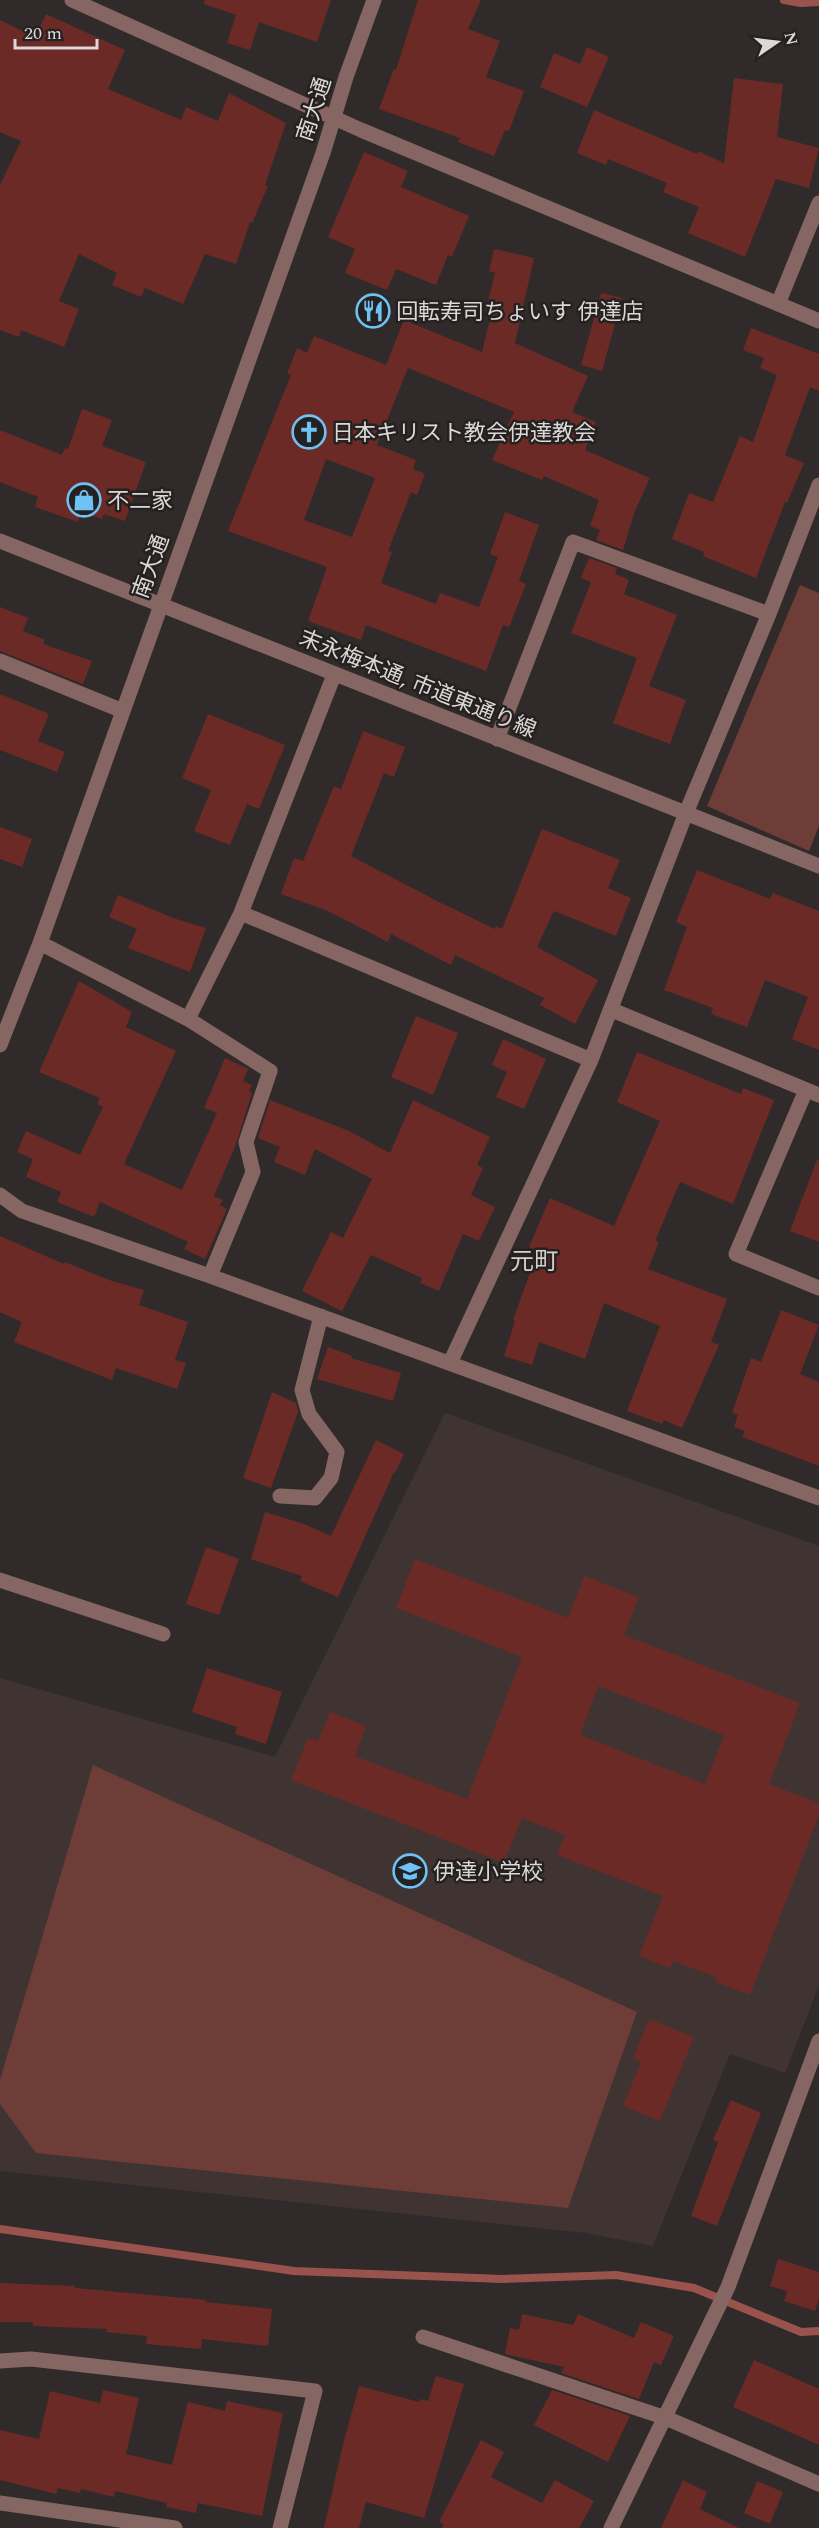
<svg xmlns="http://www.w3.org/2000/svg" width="819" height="2528" font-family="Spectral,'Noto Sans JP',serif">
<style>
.built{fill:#403432}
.green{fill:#6f3d38}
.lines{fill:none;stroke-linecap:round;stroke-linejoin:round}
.stream{stroke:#99534c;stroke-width:8}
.building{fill:#6b2a25;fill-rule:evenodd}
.minor{stroke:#866662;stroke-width:15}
.labels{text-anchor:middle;stroke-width:5;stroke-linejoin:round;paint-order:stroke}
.street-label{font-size:22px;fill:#dbd8d7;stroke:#262121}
.poi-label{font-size:22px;fill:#dbd8d7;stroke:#262121;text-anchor:start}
.neighbourhood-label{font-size:24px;fill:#d6cfce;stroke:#262121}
</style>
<rect width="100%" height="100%" fill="#302b2a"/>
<!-- built -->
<path class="built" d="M445 1413 819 1546V1985L785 2073 730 2054 653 2246 586 2233 0 2171V1678L275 1757Z"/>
<!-- green -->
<path class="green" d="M800 585 819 593V826L809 851 707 806Z
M93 1765 637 2012 568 2208 36 2153 0 2104V2080Z"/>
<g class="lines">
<!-- stream -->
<path class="stream" d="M784 0 801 3 819 2
M0 2229 294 2271 502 2279 616 2275 694 2288 801 2332 819 2331"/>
</g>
<!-- building -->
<path class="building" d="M205 0H331L317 42 259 22 250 50 227 43 236 15 204 4Z
M418 0H481L468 29 500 41 486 77 524 91 509 131 505 130 494 156 458 142 460 138 379 109 394 69 396 70Z
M46 14 125 50 108 89 181 120 186 107 218 121 229 93 286 123 265 185 268 186 252 223 250 222 236 264 205 254 183 304 145 288 141 297 112 285 117 273 79 254 59 301 79 309 64 347 21 330 19 337 0 330V185L21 141 0 132V20L35 37Z
M587 47 609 57 587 107 540 87 554 53 580 64Z
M734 78 783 84 777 137 819 148 809 188 776 179 745 257 688 233 699 207 663 192 667 183 608 159 606 165 577 153 594 110 697 154 698 151 724 163Z
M364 152 408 171 401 187 469 216 452 257 448 255 436 285 396 269 387 290 345 273 355 249 328 237Z
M494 249 534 258 515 343 588 376 572 412 596 422 585 450 650 478 635 511 623 550 596 540 600 530 590 526 599 500 544 476 542 480 492 460 514 412 408 368 377 445 416 460 413 469 425 474 417 495 411 492 388 551 392 552 381 583 436 604 440 593 479 607 498 557 490 554 505 512 539 525 519 581 526 584 509 627 503 625 486 671 366 625 361 640 308 621 327 567 228 531 291 375 287 374 297 348 307 353 314 336 386 365 404 320 482 352 494 303 488 302 495 273 489 271ZM326 459 375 478 352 537 304 520Z
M601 293 622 298 602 371 581 365Z
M751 328 819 354V391L810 387 785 455 804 463 787 503 785 502 756 578 703 556 704 552 672 539 689 493 713 502 740 436 753 442 777 375 760 368 764 358 743 350Z
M82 409 112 420 102 446 146 462 125 521 104 514 102 519 81 512 78 522 35 507 38 497 0 482V430L62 455 65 448 68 449Z
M589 558 617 568 615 574 629 580 624 594 677 615 649 686 686 700 670 744 613 723 637 658 571 633 591 582 581 578Z
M0 607 28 618 23 631 45 640 43 644 92 661 83 684 0 651Z
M0 694 49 714 38 741 65 752 57 772 0 750Z
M208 714 285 745 259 809 247 804 230 845 194 831 211 790 182 778Z
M363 731 405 747 394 777 384 773 351 856 439 902 495 929 496 926 502 929 542 829 620 860 608 888 631 898 616 936 554 911 537 947 598 980 575 1024 540 1005 544 998 455 955 451 965 391 934 388 942 328 911 281 894 294 858 303 861 334 786 341 789Z
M0 827 32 839 22 867 0 859Z
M697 870 770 899 773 893 819 911V1050L792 1039 808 997 765 980 747 1027 711 1014 713 1008 664 990 687 927 676 922Z
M118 895 173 918 206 928 190 972 128 948 137 929 109 917Z
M79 981 132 1012 126 1027 176 1051 124 1164 182 1190 217 1113 204 1108 225 1058 248 1069 243 1081 252 1085 249 1091 252 1093 236 1144 214 1196 223 1200 220 1205 227 1209 205 1259 184 1249 188 1242 100 1202 94 1217 57 1202 61 1192 26 1177 33 1159 17 1152 26 1131 80 1155 103 1107 97 1104 100 1098 39 1072Z
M416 1016 458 1033 433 1095 391 1077Z
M503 1039 546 1059 524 1109 496 1097 507 1072 492 1065Z
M637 1052 741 1094 743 1088 774 1100 733 1204 680 1182 655 1241 659 1242 648 1269 727 1299 711 1342 719 1345 682 1428 664 1420 662 1424 627 1411 660 1326 604 1303 585 1359 539 1342 532 1365 504 1356 515 1321 513 1320 538 1251 529 1247 550 1198 614 1226 660 1121 617 1102Z
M270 1100 349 1131 390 1153 413 1100 490 1137 477 1165 483 1168 471 1195 495 1207 479 1241 463 1234 439 1291 420 1283 422 1278 371 1255 342 1311 302 1291 331 1232 343 1238 372 1179 315 1149 305 1175 274 1162 280 1147 258 1138Z
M817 1160H819V1242L790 1231Z
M0 1236 64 1264 65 1262 109 1280 144 1290 139 1305 188 1322 175 1360 186 1363 177 1389 116 1368 112 1380 14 1342 22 1322 0 1312Z
M781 1310 819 1325 800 1374 819 1382V1466L742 1437 745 1431 734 1427 738 1415 732 1413 751 1358 761 1362Z
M328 1347 352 1356 351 1358 401 1373 393 1401 317 1379Z
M272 1392 296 1403 298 1412 271 1488 243 1478Z
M376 1440 404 1454 395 1473 394 1472 338 1597 300 1581 302 1576 251 1559 265 1512 304 1524 331 1536Z
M206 1547 239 1559 219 1615 186 1604Z
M415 1559 568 1618 584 1576 639 1597 624 1635 800 1703 769 1784 819 1803V1815L750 1995 715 1982 716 1977 673 1961 670 1968 639 1956 663 1896 557 1855 565 1835 522 1818 504 1863 291 1780 308 1738 318 1741 330 1712 366 1726 355 1756 467 1799 522 1657 396 1608ZM598 1686 724 1735 705 1784 580 1735Z
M207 1668 282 1692 266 1744 235 1734 237 1727 192 1712Z
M649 2019 694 2037 660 2121 623 2106 641 2062 633 2059Z
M731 2100 761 2113 717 2226 691 2216 718 2142 713 2140Z
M778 2259 819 2272V2299L815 2311 784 2301 787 2291 770 2286Z
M0 2283 75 2286V2288L206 2300 205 2302 272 2309 268 2346 202 2339 201 2349 146 2344 147 2336 106 2332 107 2329 33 2326V2322H0Z
M522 2314 573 2325 578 2314 634 2338 641 2322 674 2336 661 2365 654 2362 639 2399 561 2373 564 2367 505 2354 510 2328 519 2330Z
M754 2360 819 2389V2445L733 2407Z
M436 2376 464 2384 424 2518 366 2502 359 2528H324L343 2444 359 2386 419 2402 420 2399 428 2401Z
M103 2390 139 2398 126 2454 172 2465 188 2402 225 2411 227 2401 283 2413 262 2516 198 2503 196 2513 166 2507 167 2503 115 2491 114 2497 81 2489 80 2493 58 2488 56 2494 0 2480V2430L39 2439 50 2391 100 2403Z
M552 2390 630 2416 608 2462 534 2425Z
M481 2440 504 2452 491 2477 542 2503 555 2480 594 2501 579 2528H442L444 2524 439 2522Z
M683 2480 707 2492 700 2509 739 2528H661Z
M757 2481 783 2492 770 2524 744 2513Z"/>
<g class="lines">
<!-- minor -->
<path class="minor" d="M72 0 361 130 819 321
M778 304 819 203
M0 541 819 866
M0 661 123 711
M334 675 241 913 591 1060
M497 739 573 542 769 614
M40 943 188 1019 241 913
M612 1010 819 1095
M188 1019 270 1071 246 1142 253 1172 210 1276
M0 1045 40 943 323 153 346 77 374 0
M806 1090 736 1254 819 1288
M0 1195 22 1211 210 1276 819 1498
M450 1363 591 1060 686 813 769 614 819 485
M280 1496 315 1498 331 1478 337 1452 309 1414 302 1390 321 1316
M0 1580 163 1634
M423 2337 666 2418 819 2484
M0 2361 31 2359 315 2391 280 2528
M0 2503 175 2528
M611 2528 728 2287 819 2041"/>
</g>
<!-- icons -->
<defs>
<g id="restaurant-ring" transform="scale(1.725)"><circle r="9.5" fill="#262121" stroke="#6fc2f4" stroke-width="1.5"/><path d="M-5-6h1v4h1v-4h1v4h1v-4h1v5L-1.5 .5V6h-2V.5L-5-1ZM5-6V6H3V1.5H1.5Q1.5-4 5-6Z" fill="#6fc2f4"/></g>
<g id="church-ring" transform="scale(1.725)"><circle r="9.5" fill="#262121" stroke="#6fc2f4" stroke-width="1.5"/><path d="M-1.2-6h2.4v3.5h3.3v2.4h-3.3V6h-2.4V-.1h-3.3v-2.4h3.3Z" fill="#6fc2f4"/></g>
<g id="shop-ring" transform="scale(1.725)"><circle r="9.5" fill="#262121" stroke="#6fc2f4" stroke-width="1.5"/><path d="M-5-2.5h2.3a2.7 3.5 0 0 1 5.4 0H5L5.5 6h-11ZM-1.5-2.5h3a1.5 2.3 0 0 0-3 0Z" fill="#6fc2f4"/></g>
<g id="school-ring" transform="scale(1.725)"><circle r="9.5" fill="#262121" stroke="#6fc2f4" stroke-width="1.5"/><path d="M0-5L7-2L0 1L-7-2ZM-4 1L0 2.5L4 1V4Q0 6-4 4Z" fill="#6fc2f4"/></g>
</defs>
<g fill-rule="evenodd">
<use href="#restaurant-ring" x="373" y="311"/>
<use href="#church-ring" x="309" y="432"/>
<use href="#shop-ring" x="84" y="500"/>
<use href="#school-ring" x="410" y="1871"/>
</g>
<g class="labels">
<!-- street labels -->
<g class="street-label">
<text transform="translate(313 109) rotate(-72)" y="8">南大通</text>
<text transform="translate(150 566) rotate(-70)" y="8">南大通</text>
<text transform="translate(418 683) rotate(22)" y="8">末永梅本通, 市道東通り線</text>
</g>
<!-- poi labels -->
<g class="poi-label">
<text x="396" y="319">回転寿司ちょいす 伊達店</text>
<text x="332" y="440">日本キリスト教会伊達教会</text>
<text x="107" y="508">不二家</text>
<text x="433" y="1879">伊達小学校</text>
</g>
<!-- neighbourhood labels -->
<g class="neighbourhood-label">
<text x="534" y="1269">元町</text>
</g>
</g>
<!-- north arrow -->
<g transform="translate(777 42) rotate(76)" stroke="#262121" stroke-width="4.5" paint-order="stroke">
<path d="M0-4.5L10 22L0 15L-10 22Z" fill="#dbd8d7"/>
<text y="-9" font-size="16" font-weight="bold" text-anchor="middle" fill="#dbd8d7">N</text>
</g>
<!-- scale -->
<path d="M15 39v9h82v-9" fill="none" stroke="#dbd8d7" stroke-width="3"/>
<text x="24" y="39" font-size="18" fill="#dbd8d7" stroke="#262121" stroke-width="4.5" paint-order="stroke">20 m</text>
</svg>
